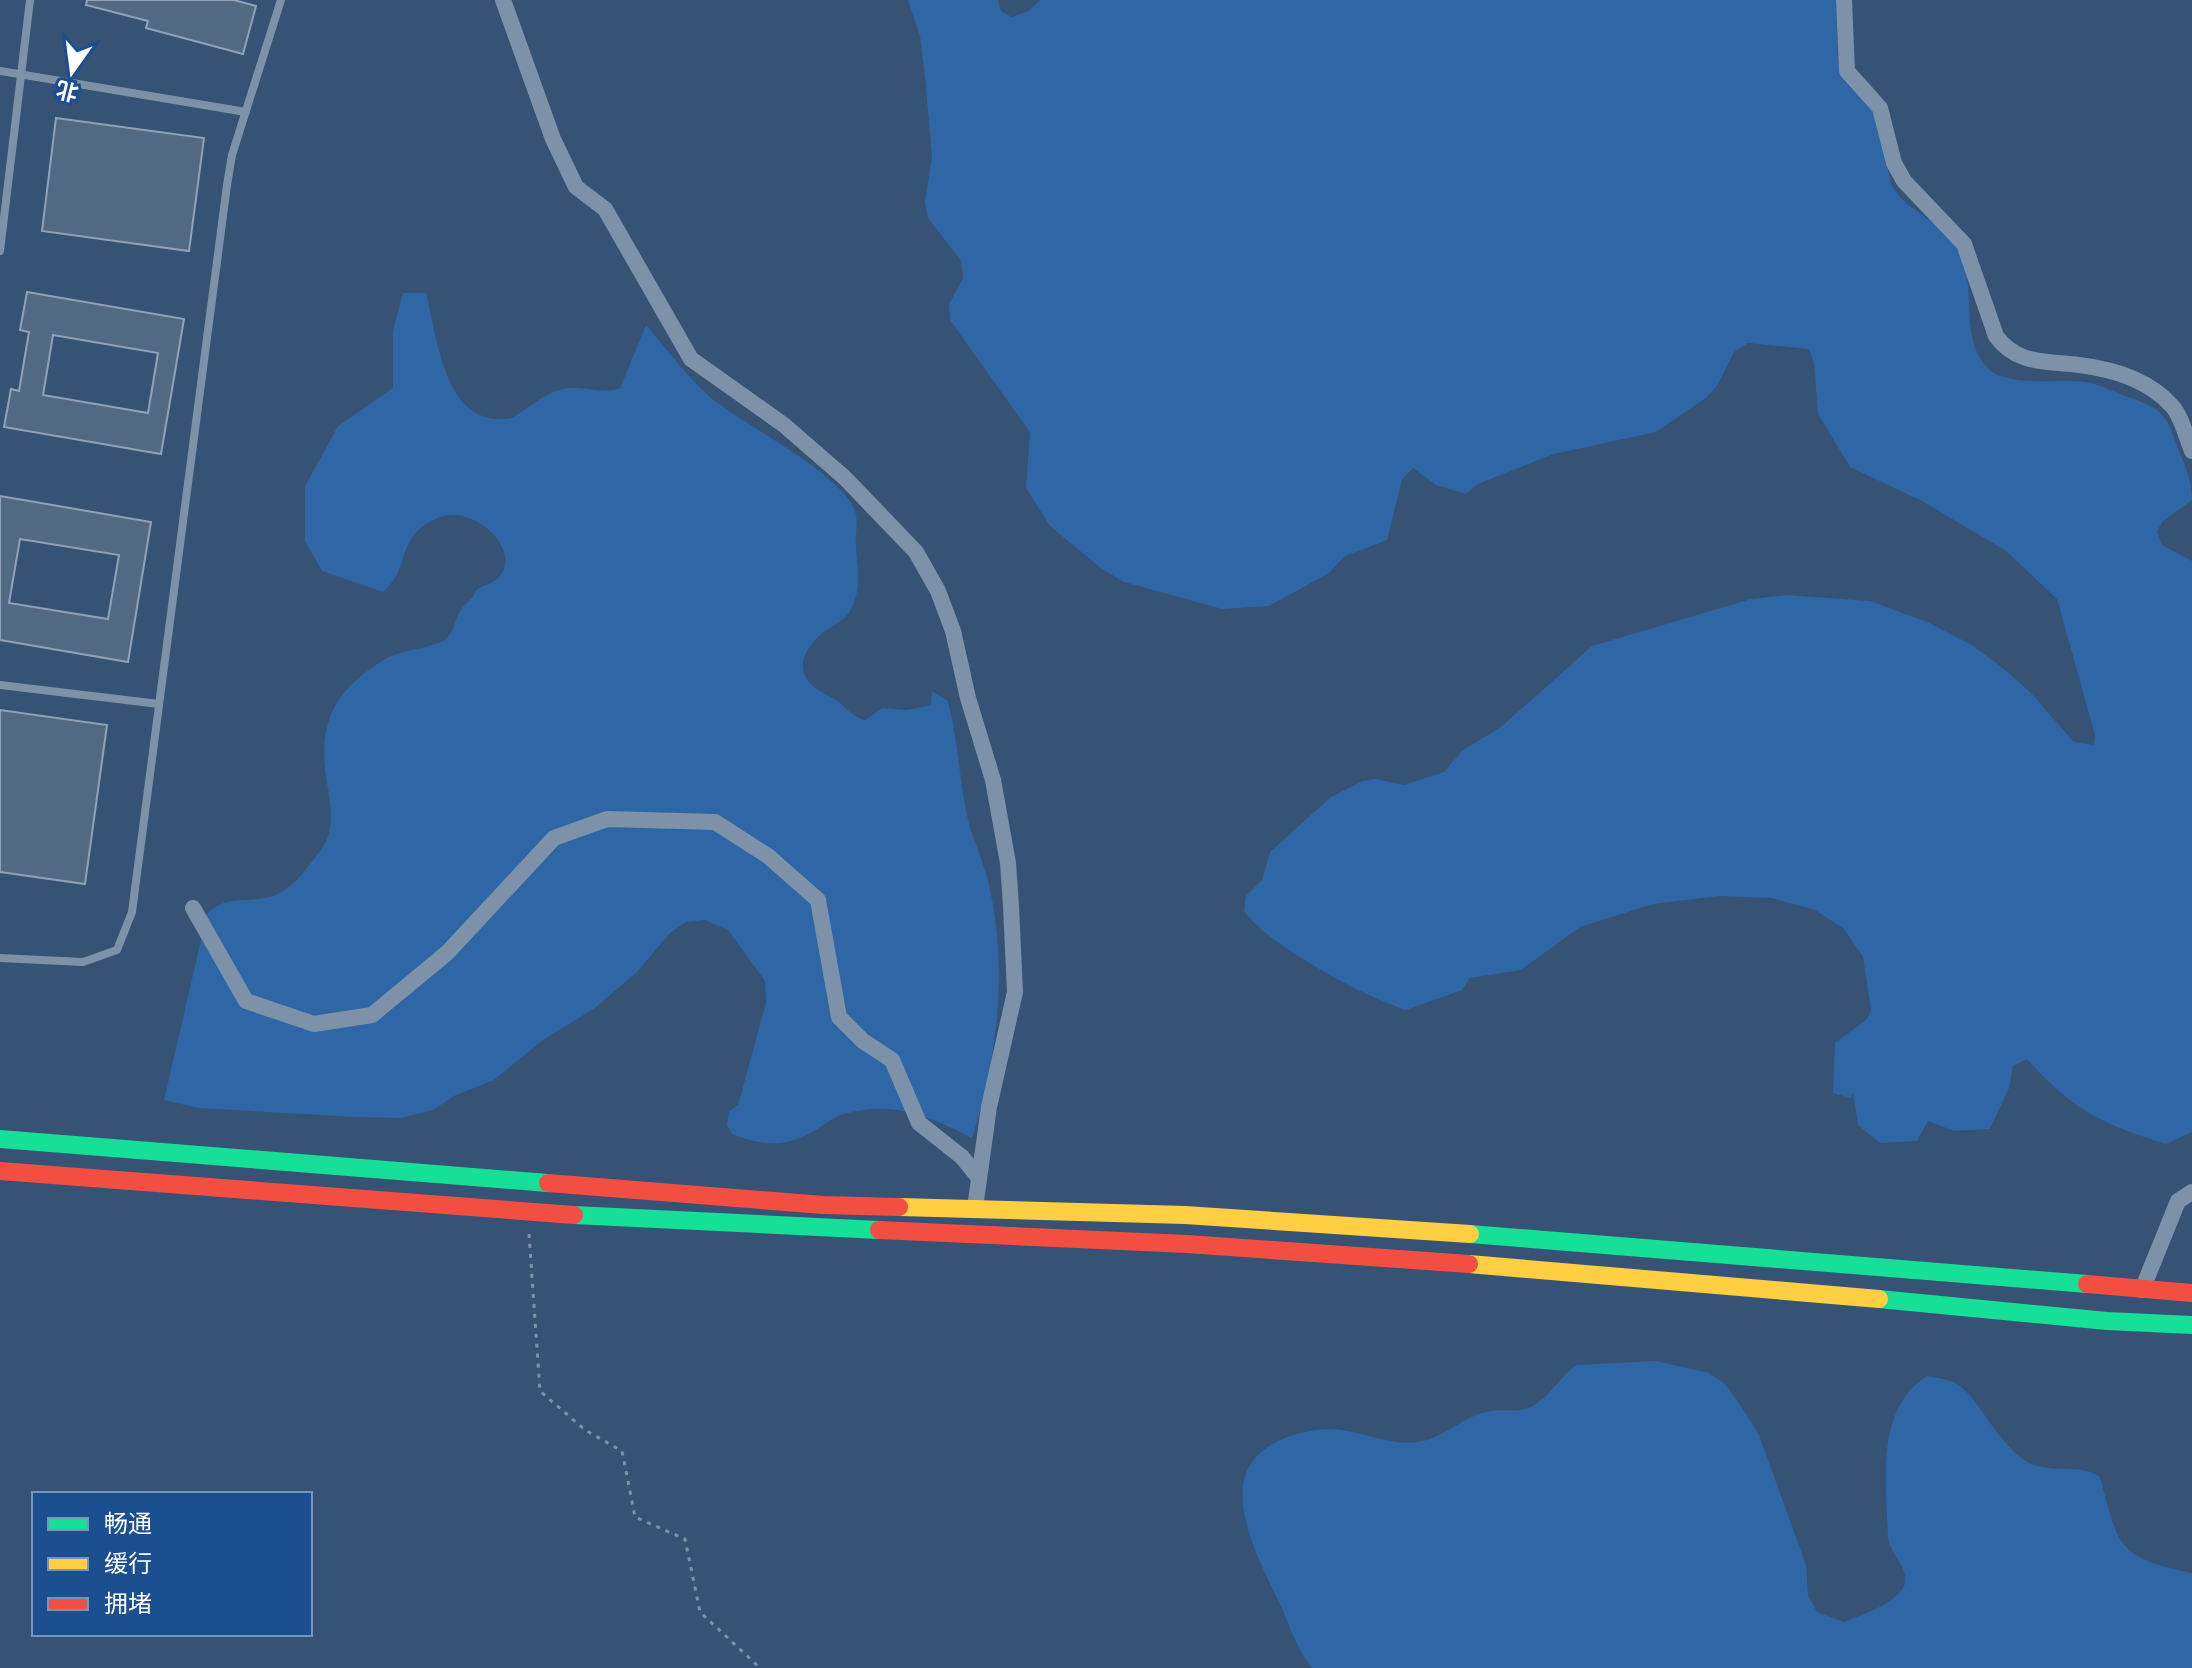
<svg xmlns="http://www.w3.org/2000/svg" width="2192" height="1668" font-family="'Asap Condensed','Noto Sans SC',sans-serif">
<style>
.green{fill:#2f66a5}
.building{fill:#526984;stroke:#92a2b6;stroke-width:2;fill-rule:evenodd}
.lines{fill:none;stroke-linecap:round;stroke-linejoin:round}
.path{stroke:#7d92a8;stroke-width:3;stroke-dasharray:4 6;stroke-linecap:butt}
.lane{stroke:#7d92a8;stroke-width:8}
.street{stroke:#7d92a8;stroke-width:16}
.fast{stroke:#16e098;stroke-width:18}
.slow{stroke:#ffcf43;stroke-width:18}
.jam{stroke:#f24e42;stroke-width:18}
</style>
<rect width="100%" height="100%" fill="#365274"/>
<!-- green -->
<path class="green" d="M908 0H998L1001 11 1012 17 1029 11 1040 0H1836L1838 64 1870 99 1892 186C1909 214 1945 222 1960 253 1977 287 1960 335 1985 365 2003 389 2059 378 2085 382 2101 384 2115 393 2131 398 2144 403 2158 407 2166 420 2172 428 2174 439 2178 448 2185 466 2192 480 2192 500L2163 521 2157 531 2162 545 2192 561V1132L2166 1144C2100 1123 2074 1111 2027 1059L2013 1066 2009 1088 1990 1129 1954 1131 1928 1121 1917 1141 1880 1143 1858 1125 1853 1093 1851 1098 1833 1093 1835 1043 1867 1019 1871 1010 1863 957 1844 929 1815 910 1772 898 1719 896 1653 904 1580 927 1521 970 1470 978 1462 990 1406 1010C1364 997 1269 946 1244 911L1246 896 1262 880 1270 852 1331 797 1363 781 1376 779 1404 785 1444 772 1463 750 1501 727 1592 646 1751 599 1786 595 1870 601 1927 622 1972 645 2004 669 2030 692 2074 742 2094 745 2095 735 2057 599 2006 551 1922 501 1850 467 1818 414 1814 363 1809 349 1748 343 1734 352 1717 386 1706 398 1656 432 1554 454 1478 484 1466 494 1436 485 1413 468 1402 479 1387 540 1345 556 1329 573 1269 606 1222 609 1124 582 1102 569 1050 526 1026 488 1030 432 950 320 949 304 963 278 961 261 928 218 925 202 932 156 925 77 920 36Z
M403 293H426C438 339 444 430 512 418 531 407 546 390 569 388 586 386 604 395 620 388L646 325C667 349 687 377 711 398 743 425 849 476 856 515 858 525 855 536 856 546 857 569 862 582 853 605 845 624 831 624 818 637 792 663 801 684 831 697 845 704 849 716 865 720L882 708 907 710 931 705 932 691 948 701C958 739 959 777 967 815 972 839 984 861 989 885 1008 967 998 1058 972 1138 930 1116 890 1099 841 1115 832 1118 823 1126 814 1131 785 1148 762 1146 732 1134L727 1125 729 1111 738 1105 766 1003 765 981 728 930 705 920 686 922 670 933 637 972 595 1008 543 1040 494 1080 454 1096 433 1110 401 1118 354 1117 198 1108 164 1100 207 914C224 895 248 903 270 897 292 891 309 866 322 848 335 829 331 805 327 783 317 724 333 692 382 661 400 649 426 650 445 640 455 631 454 621 460 611 466 602 473 600 476 590 482 586 493 583 498 578 525 552 473 500 435 519 394 539 412 568 383 592L322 571 305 541V486L338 426 393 388V331Z
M1656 1361 1709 1373 1726 1385 1743 1409 1759 1435 1806 1565 1808 1595 1817 1612 1844 1622C1860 1615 1893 1605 1903 1588 1913 1571 1889 1554 1888 1537 1886 1485 1875 1408 1927 1376 1937 1378 1949 1379 1957 1384 1977 1396 1996 1440 2023 1459 2048 1477 2076 1461 2100 1477 2119 1547 2116 1557 2192 1573V1668H1312C1295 1647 1289 1622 1277 1598 1243 1529 1206 1448 1316 1430 1351 1424 1385 1447 1418 1442 1444 1438 1465 1415 1490 1411 1509 1408 1520 1415 1537 1403 1552 1393 1561 1376 1576 1365Z"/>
<!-- building -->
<path class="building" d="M87 0H234L256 6 243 54 146 28 148 21 86 5Z
M56 118 204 138 189 251 42 231Z
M27 292 184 319 161 454 4 427 11 389 19 391 29 332 20 330ZM53 335 158 353 148 413 43 395Z
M0 496 151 522 128 662 0 640ZM20 539 119 555 108 619 9 603Z
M0 710 107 725 85 884 0 872Z"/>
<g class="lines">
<!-- path -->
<path class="path" d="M529 1234 540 1391 585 1430 622 1451 635 1517 685 1539 700 1612 760 1668"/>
<!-- lane -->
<path class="lane" d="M0 71 246 112
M0 251 30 0
M0 685 159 704
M0 958 83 962 117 950 132 912 227 185 232 155 281 0"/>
<!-- street -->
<path class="street" d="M503 0 553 139 576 187 605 209 691 359 784 425 845 478 916 552 938 591 953 631 968 698 993 780 1008 863 1011 906 1015 992 989 1107 975 1208
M1844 0 1847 71 1880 108 1894 163 1904 181 1964 244 1996 336C2017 365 2046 361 2079 365 2112 369 2149 380 2172 406 2182 417 2186 437 2192 451
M193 908 246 1001 314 1024 372 1015 447 953 554 838 607 819 715 822 768 856 818 900 839 1017 863 1041 892 1060 919 1123 962 1157 979 1178
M2142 1290 2178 1201 2192 1192"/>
<!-- fast -->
<path class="fast" d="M0 1139 548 1183
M574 1215 879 1230
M1470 1234 2087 1284
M1879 1299 2107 1321 2192 1325"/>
<!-- slow -->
<path class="slow" d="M899 1207 1185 1215 1470 1234
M1469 1264 1879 1299"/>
<!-- jam -->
<path class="jam" d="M0 1171 574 1215
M548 1183 823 1205 899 1207
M879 1230 1187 1244 1469 1264
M2087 1284 2192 1293"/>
</g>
<!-- legend -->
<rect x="32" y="1492" width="280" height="144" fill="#1b4f8f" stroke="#7695bc" stroke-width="2"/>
<rect x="48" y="1518" width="40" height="12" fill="#16e098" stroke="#7695bc" stroke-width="2"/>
<text x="104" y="1532" font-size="24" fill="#ffffff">畅通</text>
<rect x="48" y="1558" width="40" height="12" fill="#ffcf43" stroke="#7695bc" stroke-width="2"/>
<text x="104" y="1572" font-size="24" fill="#ffffff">缓行</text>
<rect x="48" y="1598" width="40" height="12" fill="#f24e42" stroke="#7695bc" stroke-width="2"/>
<text x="104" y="1612" font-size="24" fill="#ffffff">拥堵</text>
<!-- north arrow -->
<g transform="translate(72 72) rotate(194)" stroke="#1b4f8f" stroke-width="6" paint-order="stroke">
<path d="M0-6L14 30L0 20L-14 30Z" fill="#ffffff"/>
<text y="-12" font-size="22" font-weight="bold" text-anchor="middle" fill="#ffffff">北</text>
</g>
</svg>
